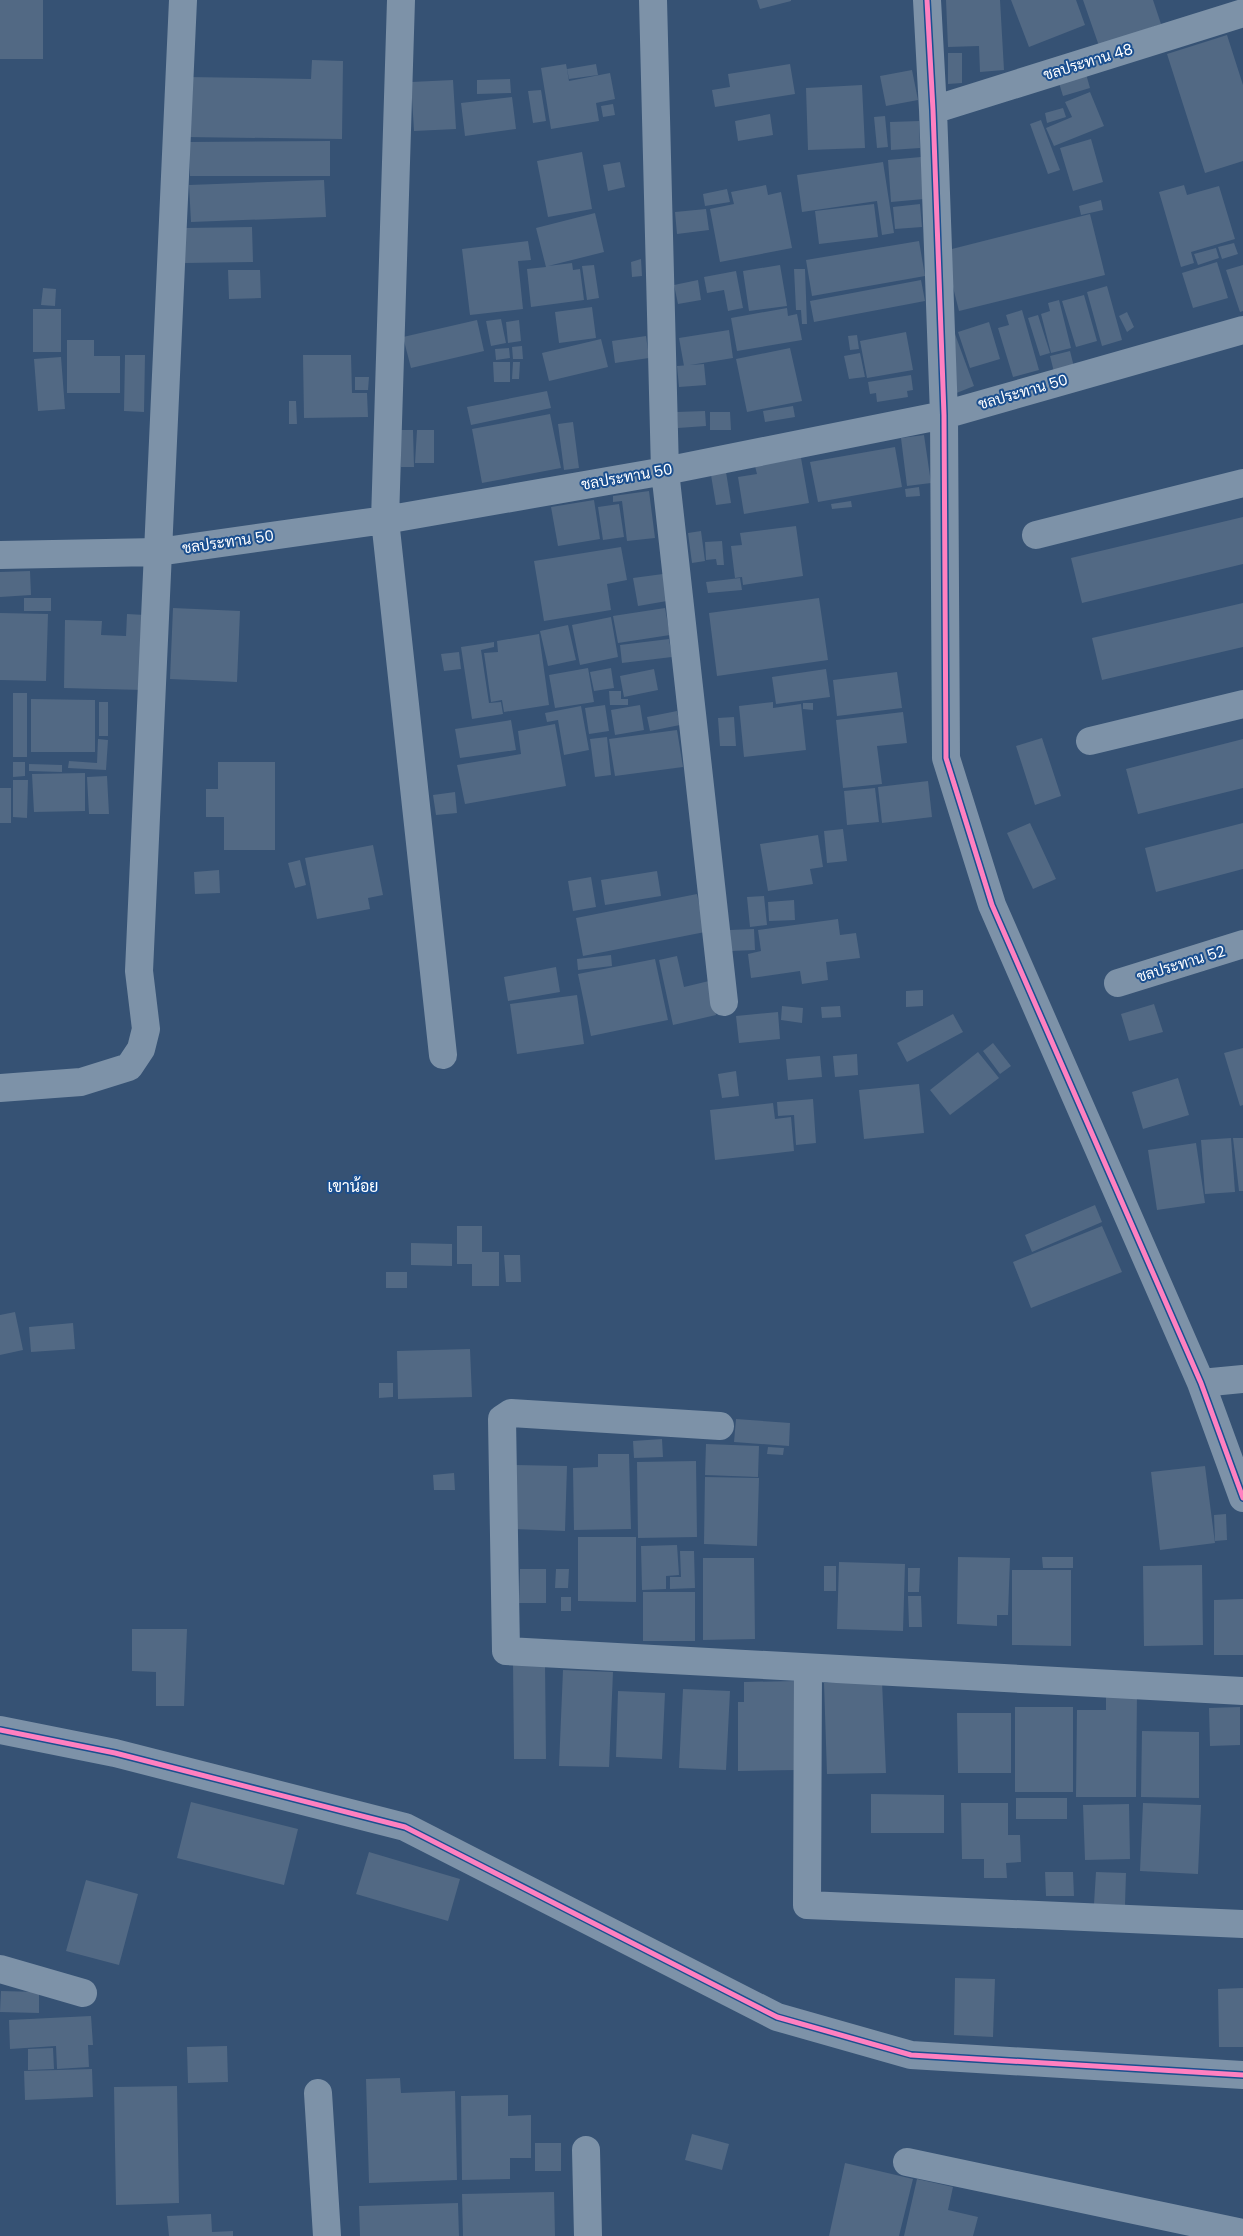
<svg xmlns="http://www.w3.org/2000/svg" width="1243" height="2236" font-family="Poppins,Sarabun,sans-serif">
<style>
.building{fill:#526984}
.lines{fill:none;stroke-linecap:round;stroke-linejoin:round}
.street{stroke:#7d92a8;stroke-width:28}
.cycleway-casing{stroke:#1b4f8f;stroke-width:8}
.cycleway{stroke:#ff80c0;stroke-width:5}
.labels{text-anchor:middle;stroke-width:4;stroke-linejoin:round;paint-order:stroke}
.street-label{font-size:15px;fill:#fff;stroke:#1b4f8f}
.neighbourhood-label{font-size:16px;fill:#fff;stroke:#1b4f8f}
</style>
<rect width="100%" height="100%" fill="#365274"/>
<!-- building -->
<path class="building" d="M0 0H43V59H0Z
M757 0H791V1L760 9Z
M946 0H1000L1004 70 980 72 979 46 948 47Z
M1011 0H1076L1085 25 1029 47Z
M1083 0H1153L1161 24 1099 46Z
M1227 35 1243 85V161L1205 173 1167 54Z
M948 53H962V83L948 84Z
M312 60 343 61 342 139 186 137 187 77 311 79Z
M566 64 569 81 610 73 615 99 596 103 599 121 551 129 541 68Z
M596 64 598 75 569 79 567 69Z
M790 64 795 94 715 107 712 90 730 87 728 74Z
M912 70 918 100 886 106 880 76Z
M1086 74 1090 88 1063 96 1059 83Z
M510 79 511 93 477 94V80Z
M453 80 456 129 414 131 411 82Z
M862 85 865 148 808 150 806 88Z
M541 90 546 121 533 123 528 91Z
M1090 92 1104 126 1054 146 1046 128 1072 117 1065 102Z
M512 97 516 129 465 136 461 103Z
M613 104 615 115 603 117 601 106Z
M1063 108 1066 117 1047 123 1045 113Z
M770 114 773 135 738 141 735 121Z
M885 116 888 147 877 148 874 117Z
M1041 120 1060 170 1048 174 1030 124Z
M919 121 920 148 891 150 890 122Z
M1091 139 1103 182 1073 191 1060 148Z
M330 141V176H190L189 142Z
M582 152 592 209 548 217 537 161Z
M921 157 924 199 891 202 888 160Z
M620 162 625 187 608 191 603 165Z
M883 162 894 233 882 235 877 201 802 212 797 175Z
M324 180 326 217 191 222 189 185Z
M766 185 768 195 781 192 792 248 720 262 710 209 734 204 731 192Z
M1184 185 1187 195 1219 186 1235 239 1191 252 1194 263 1181 267 1159 192Z
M727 189 730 202 705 206 703 194Z
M1101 200 1103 210 1081 215 1079 206Z
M874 204 878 237 819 244 815 211Z
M920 204 922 227 895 229 893 207Z
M706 209 709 230 677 234 675 212Z
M595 213 604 252 548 266 572 263 573 270 580 269 584 300 531 307 527 269 546 267 536 228Z
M1090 214 1105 275 959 311 944 251Z
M252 227 253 262 185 263 184 228Z
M528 241 531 260 518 261 523 309 470 315 462 249Z
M919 241 925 276 812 296 806 260Z
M1234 243 1238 254 1222 259 1218 247Z
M1216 248 1219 258 1198 265 1194 254Z
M641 259 642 276 632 277 631 262Z
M1217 262 1228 298 1193 308 1182 273Z
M594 265 599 298 587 300 582 266Z
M780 265 787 306 749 311 743 271Z
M1243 265V311L1240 312 1226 270Z
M794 269H805L807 324H802L801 310H796Z
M228 270H260L261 298 229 299Z
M736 271 743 308 728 311 724 290 707 293 704 277Z
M698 280 701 300 678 304 674 285Z
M921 280 925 301 814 322 810 301Z
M1107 286 1122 340 1102 346 1087 292Z
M43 288 56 289 55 306 41 305Z
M1084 295 1097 341 1076 347 1062 301Z
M1059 300 1071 348 1051 353 1041 314 1050 311 1048 303Z
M592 307 596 338 559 343 555 312Z
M787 308 788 316 797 314 802 340 737 351 731 318Z
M33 309H61V352H33Z
M1022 310 1039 370 1013 377 998 328 1009 325 1006 315Z
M1127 312 1134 327 1127 332 1119 316Z
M1038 315 1050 353 1040 356 1028 318Z
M501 319 506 343 491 346 486 321Z
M477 320 484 351 411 368 403 337Z
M519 320 521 341 508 343 506 322Z
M989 322 1000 359 970 368 958 332Z
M729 330 733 358 684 366 679 338Z
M906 332 913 370 867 378 860 341Z
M955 334 974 386 954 394Z
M857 335 859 349 850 350 848 336Z
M646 336 649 358 615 363 612 341Z
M601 339 608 367 549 381 542 353Z
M67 340H94V356H120V393H67Z
M522 346 523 359H513L512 347Z
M509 348 510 358 496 360 495 349Z
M790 348 802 401 747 412 736 359Z
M1070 351 1074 367 1054 372 1050 356Z
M860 353 865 377 849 379 844 356Z
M125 355H145L144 412 124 411Z
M303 355H351L352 393H367L368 417 304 418Z
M61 357 65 409 38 411 34 359Z
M493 362H510V382H494Z
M513 362H520L519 379H512Z
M704 364 706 385 679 387 677 366Z
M911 375 913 390 907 391 908 397 877 402 876 393 870 394 868 382Z
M355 377H369L368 390H355Z
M547 391 551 408 471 425 467 407Z
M289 401H296L297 424H289Z
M793 406 795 417 765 422 763 411Z
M705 411 706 426 678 428 677 412Z
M710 412H730L731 430H710Z
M550 414 561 468 482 483 472 429Z
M573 422 579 468 564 470 558 424Z
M401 430H413L414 467H401Z
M417 430H434V463H415Z
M924 435 931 483 907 486 901 438Z
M895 447 902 487 818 502 810 462Z
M801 458 809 503 744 514 738 477 757 474 755 466Z
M726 472 731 503 716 505 711 475Z
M919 487 920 496 906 497 905 489Z
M649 491 655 538 627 541 622 501 613 502V496Z
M594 500 600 539 558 546 551 507Z
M851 501 852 507 832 509 831 504Z
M619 504 624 537 603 540 598 507Z
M1243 517V564L1082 603 1071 558Z
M796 526 803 576 743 585 742 577 735 578 731 546 742 545 740 533Z
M701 531 705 561 692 563 688 533Z
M722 541 724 565H717L716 559 706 560 705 542Z
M621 547 627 580 607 584 611 610 544 621 534 561Z
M30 571 31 595 0 597V572Z
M663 574 667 601 638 606 633 578Z
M740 578 742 590 708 593 706 582Z
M24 598H51V611H24Z
M819 598 828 660 717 676 709 613Z
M1243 603V647L1102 680 1092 638Z
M173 608 240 611 237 682 170 679Z
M665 608 670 635 618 643 613 616Z
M0 613 48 614 46 681 0 680Z
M127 614 145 615 144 690 64 688 65 620 102 621 101 635 126 636Z
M611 617 618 657 580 665 572 625Z
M568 625 576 660 548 666 540 631Z
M539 634 549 705 504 712 502 700 491 702 484 653 498 652 497 641Z
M669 639 672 657 622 663 620 645Z
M494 642V647L481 650 489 703 501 702 503 714 472 719 461 647Z
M459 652 461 669 444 671 441 654Z
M588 668 594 702 555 708 549 675Z
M611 668 614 688 594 691 590 672Z
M654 669 658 690 624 697 620 676Z
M826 669 830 697 776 704 772 677Z
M897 672 902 708 837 716 833 680Z
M609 691H621V699H628V705H610Z
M13 693H27V757H13Z
M31 699 95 700V752H31Z
M99 702H108V736H99Z
M773 702V708L801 704 806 750 744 757 739 706Z
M803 703H813V710L803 709Z
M605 705 609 731 589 734 585 708Z
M640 705 644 730 615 735 611 710Z
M581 706 589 750 564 755 558 720 547 722 545 713Z
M677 711 680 725 650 731 647 717Z
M903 712 907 743 877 746 882 784 843 788 836 720Z
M734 717 736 746H720L718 718Z
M511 720 516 750 460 758 455 729Z
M555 724 566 786 465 804 457 765 521 754 518 731Z
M677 730 683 767 615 776 609 739Z
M607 737 611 775 595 777 590 739Z
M1042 738 1061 796 1035 805 1016 746Z
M98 739 108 740 106 770 68 768 69 761 97 763Z
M1243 739V788L1138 814 1126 769Z
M13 762H25V776L13 777Z
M218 762H275V850H224V817H206V789H218Z
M29 764 62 765V772L29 771Z
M85 773V811L34 812 32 774Z
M107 776 109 814H89L87 777Z
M13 780H28L27 818 13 817Z
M928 781 932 817 882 823 878 787Z
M0 788H11V823H0Z
M875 788 879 822 847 825 844 791Z
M455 792 457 813 436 815 433 795Z
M1030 823 1056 879 1033 889 1007 833Z
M1243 823V869L1156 892 1145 848Z
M843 829 847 861 827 863 824 831Z
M818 835 823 867 810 869 813 884 768 891 760 844Z
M373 845 383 895 368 898 370 909 317 919 305 858Z
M300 860 306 885 295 888 288 863Z
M219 870 220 893 195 894 194 872Z
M657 871 661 896 605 905 601 880Z
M591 877 596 907 573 911 568 881Z
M697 894 705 932 583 956 576 918Z
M764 896 767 925 750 927 747 897Z
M794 900 795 920 769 921 768 902Z
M838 919 840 935 856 933 860 958 826 962 828 980 802 984 800 971 751 978 748 954 761 951 758 930Z
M754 929 755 950 731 951 730 930Z
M611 955 612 966 578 970 577 959Z
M677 956 684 987 709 981 716 1015 673 1025 659 960Z
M655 959 668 1020 591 1036 578 974Z
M556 967 560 992 508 1001 504 977Z
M923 990V1006L906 1007V991Z
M577 995 584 1044 517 1054 510 1004Z
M1154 1004 1163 1032 1129 1041 1121 1014Z
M782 1006 803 1008 802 1023 781 1020Z
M840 1006 841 1017 822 1018 821 1007Z
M778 1012 780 1039 739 1043 736 1016Z
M953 1014 963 1032 907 1062 897 1043Z
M993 1043 1011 1066 1000 1074 983 1051Z
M1243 1048V1105L1240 1106 1224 1053Z
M978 1052 999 1078 950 1115 930 1090Z
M857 1054 858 1075 835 1077 833 1056Z
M820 1056 822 1077 788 1080 786 1059Z
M736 1071 739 1096 722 1098 718 1074Z
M1178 1078 1189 1115 1143 1129 1132 1092Z
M919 1084 924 1133 864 1139 859 1090Z
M813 1099 816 1143 796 1145 794 1115 778 1116 777 1102Z
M773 1103 775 1119 791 1117 794 1151 715 1160 710 1110Z
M1231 1138 1235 1192 1205 1194 1201 1140Z
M1233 1138H1243V1191H1239Z
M1196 1143 1205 1203 1157 1210 1148 1150Z
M1095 1205 1102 1222 1032 1252 1025 1235Z
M457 1226H482V1252H499V1286H472V1264H457Z
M1102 1226 1122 1272 1031 1308 1013 1262Z
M411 1243 452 1244V1266L411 1265Z
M504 1255H520L521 1282H506Z
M386 1272H407V1288H386Z
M15 1312 23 1350 0 1355V1315Z
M73 1323 75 1349 31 1352 29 1327Z
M470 1349 472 1397 398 1399 397 1351Z
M379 1383H393V1397L379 1398Z
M736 1419 790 1423 789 1446 734 1442Z
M662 1439 663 1457 634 1458 633 1441Z
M706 1444 759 1446 758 1477 705 1475Z
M768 1447 784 1448 783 1455 767 1454Z
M598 1454H629L631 1529 574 1530 573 1468 598 1467Z
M696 1461 697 1537 638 1538 637 1462Z
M515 1465 567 1466 565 1531 514 1529Z
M1205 1466 1215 1543 1160 1550 1151 1472Z
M454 1473 455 1490H434L433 1475Z
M705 1477 759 1478 757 1546 704 1544Z
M1226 1514 1227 1540 1215 1541 1214 1515Z
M578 1537H636V1602L578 1601Z
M677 1545 679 1575 666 1576V1589L642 1590 641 1546Z
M680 1551H694L695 1588 670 1589V1577H681Z
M958 1557 1010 1558 1008 1615H997V1626L957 1624Z
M1042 1557H1073V1568H1043Z
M703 1558H754L755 1639 703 1640Z
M839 1562 905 1564 903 1631 837 1629Z
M1202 1565 1203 1645 1144 1646 1143 1566Z
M824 1566H836V1591H824Z
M908 1568H920L919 1592H908Z
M520 1569H546V1603H519Z
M556 1569H569L568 1588H555Z
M1012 1570H1071V1646L1012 1645Z
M643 1592H695V1641H643Z
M908 1596H921L922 1627H909Z
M561 1597H571V1611H561Z
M1243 1599V1655H1214V1600Z
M132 1629H187L184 1706H156V1672L132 1671Z
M513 1662H545L546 1759H514Z
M563 1670 613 1672 609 1767 559 1766Z
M795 1681 797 1770 738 1771V1702H744V1682Z
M882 1681 886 1773 827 1774 824 1683Z
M683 1689 730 1691 726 1770 679 1768Z
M1106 1690 1137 1691 1136 1797H1076L1077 1710H1106Z
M618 1691 665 1693 662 1759 616 1757Z
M1015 1707H1073V1792H1015Z
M1240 1707V1745L1210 1746 1209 1708Z
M957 1713H1011V1773H958Z
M1142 1731 1199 1732V1798L1141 1797Z
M871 1794 944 1795V1833H871Z
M1016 1798H1067V1819H1016Z
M191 1802 298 1829 284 1885 177 1858Z
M961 1803H1008V1835H1020L1021 1862 1006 1863 1007 1878H984V1859H962Z
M1143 1803 1201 1805 1198 1874 1140 1871Z
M1129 1804 1130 1859 1085 1860 1083 1805Z
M369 1852 460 1879 448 1921 356 1894Z
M1045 1872H1073L1074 1896H1046Z
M1096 1872 1126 1873 1125 1905 1094 1904Z
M86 1880 138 1894 119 1965 66 1951Z
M955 1978 995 1979 993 2037 954 2035Z
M1243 1988V2047H1219L1218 1989Z
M1 1991 39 1992V2013L0 2012Z
M91 2016 93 2045H88L89 2067 57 2069 56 2046 10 2049 9 2020Z
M227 2046 228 2082 188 2083 187 2047Z
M53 2048 54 2069 28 2070V2049Z
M92 2069 93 2097 25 2100 24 2071Z
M400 2078 401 2093 455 2091 457 2180 369 2183 366 2079Z
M177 2086 179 2203 116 2205 114 2087Z
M508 2095V2116L531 2115V2158H510V2179L462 2180 461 2096Z
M692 2134 729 2144 722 2170 685 2160Z
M535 2143H561V2171H535Z
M845 2163 913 2179 899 2236H829Z
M917 2179 953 2187 948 2210 978 2217 973 2236H904Z
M554 2192 555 2236H463L462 2194Z
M458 2203 459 2236H360L359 2206Z
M211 2214 212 2232 233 2231V2236H169L167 2216Z"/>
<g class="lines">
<!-- street -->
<path class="street" d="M401 0 385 520 443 1055
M653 0 665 471 724 1002
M927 0 933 110 944 415 946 758 992 905 1201 1383 1243 1498
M933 110 1243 13
M1036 535 1243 483
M0 555 158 552 385 520 665 471 944 415 1243 330
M1090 741 1243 704
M1118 983 1243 944
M0 1088 81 1082 129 1067 141 1049 146 1029 139 971 183 0
M1201 1383 1243 1379
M720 1426 511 1413 502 1419 506 1651 1243 1691
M808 1669 807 1905 1243 1924
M0 1730 115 1753 405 1827 777 2017 911 2055 1243 2075
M0 1969 83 1993
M318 2093 327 2236
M586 2150 588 2236
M907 2162 1243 2233"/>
<!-- cycleway casing -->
<g class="cycleway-casing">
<path id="cycleway" d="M927 0 933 110 944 415 946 758 992 905 1201 1383 1243 1498
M0 1730 115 1753 405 1827 777 2017 911 2055 1243 2075"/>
</g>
<!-- cycleway -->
<use href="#cycleway" class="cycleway"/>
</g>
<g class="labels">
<!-- street labels -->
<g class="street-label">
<text transform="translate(1088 62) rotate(-17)" y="5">ชลประทาน 48</text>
<text transform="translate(1023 392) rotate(-16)" y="5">ชลประทาน 50</text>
<text transform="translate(627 477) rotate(-10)" y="5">ชลประทาน 50</text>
<text transform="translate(228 542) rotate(-8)" y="5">ชลประทาน 50</text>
<text transform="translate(1181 964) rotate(-17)" y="5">ชลประทาน 52</text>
</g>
<!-- neighbourhood labels -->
<g class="neighbourhood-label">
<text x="353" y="1192">เขาน้อย</text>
</g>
</g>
</svg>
